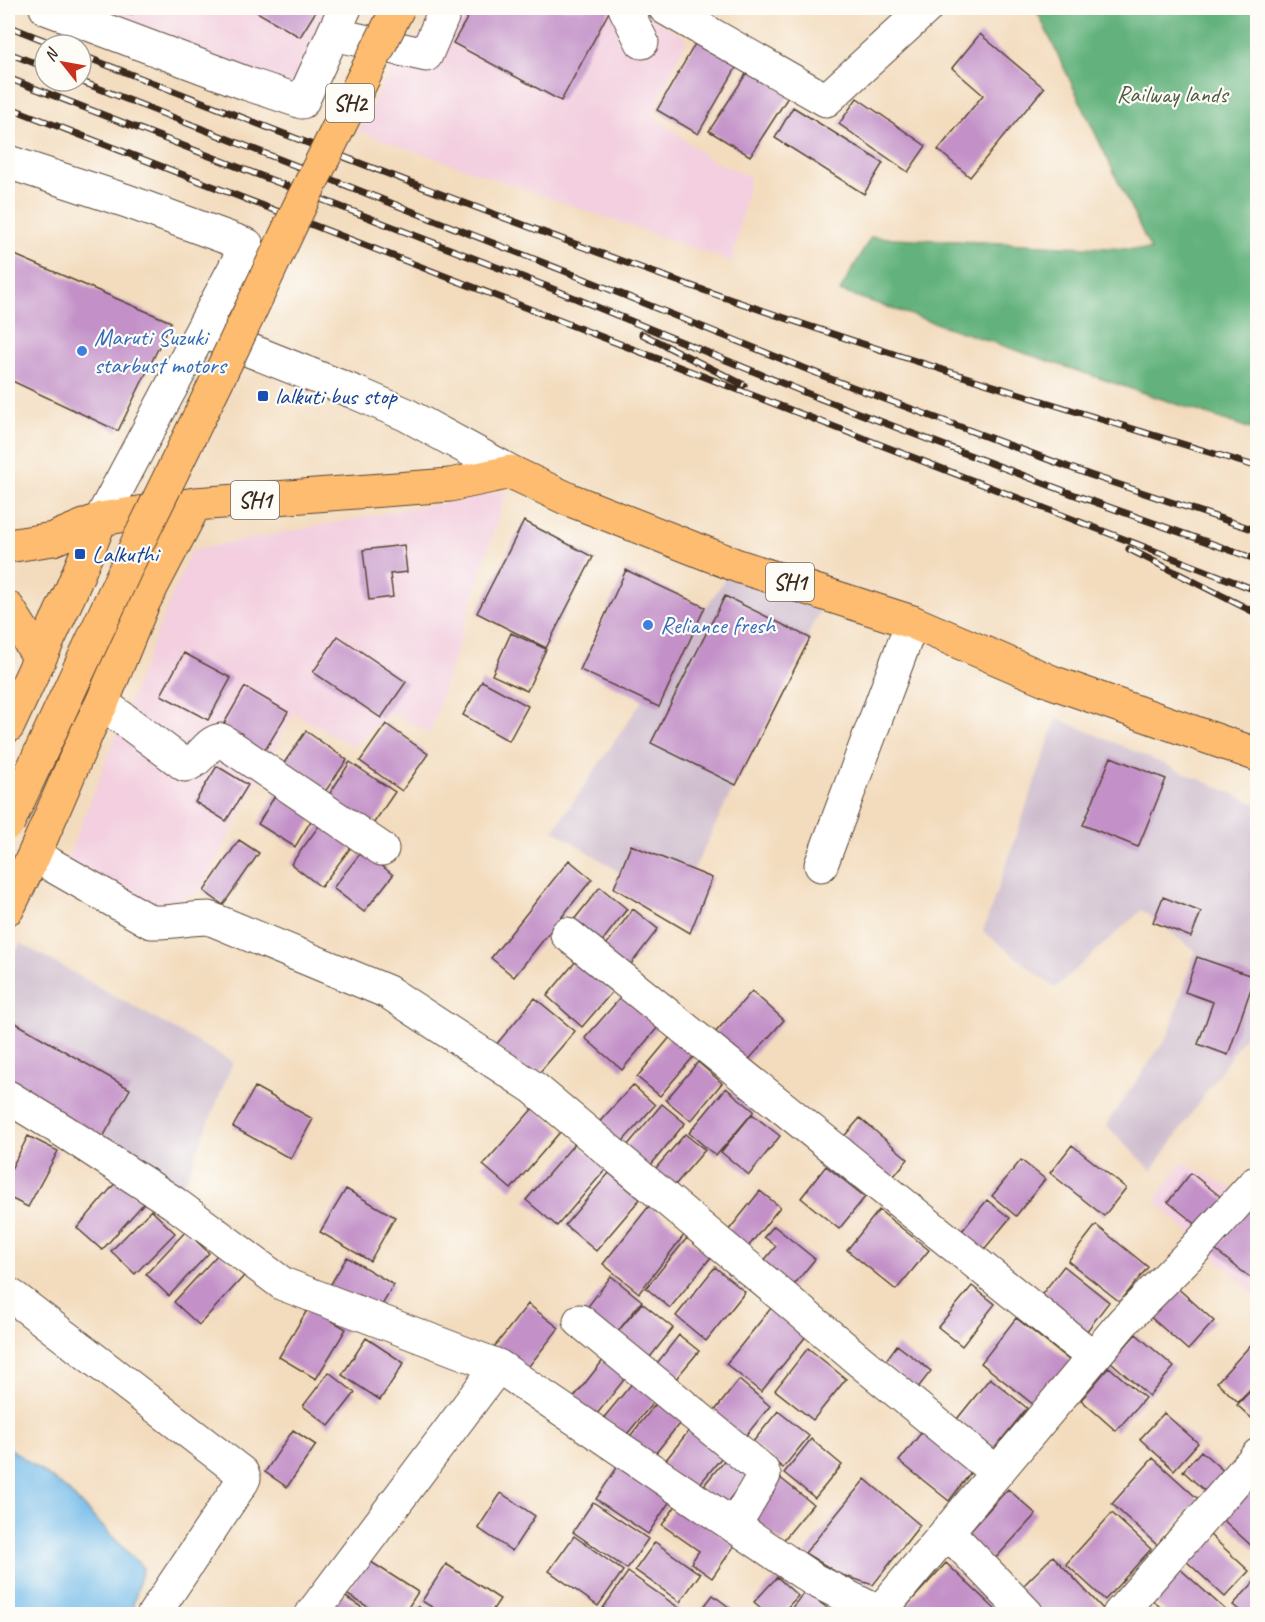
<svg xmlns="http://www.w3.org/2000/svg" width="1265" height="1622" font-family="Caveat,sans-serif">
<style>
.built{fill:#f3cfdf}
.industrial{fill:#cfbdce}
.forest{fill:#63b27d;stroke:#4f6e4e;stroke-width:1.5}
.water{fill:#71bae9;stroke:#567284;stroke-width:1.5}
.building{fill:#c391c8}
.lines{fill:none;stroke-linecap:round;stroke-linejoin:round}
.minor-casing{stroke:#574536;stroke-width:35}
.primary-casing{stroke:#574536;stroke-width:35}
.minor{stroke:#fff;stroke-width:33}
.primary{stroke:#febc70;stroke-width:33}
.rail-casing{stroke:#3b2a1e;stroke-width:7}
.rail{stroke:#fdfcf7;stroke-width:4.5;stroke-dasharray:14;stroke-linecap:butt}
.primary-bridge-casing{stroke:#574536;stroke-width:35;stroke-linecap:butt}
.primary-bridge{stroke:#febc70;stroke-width:33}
.shop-dot{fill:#3f7fe0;stroke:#fdfcf7;stroke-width:2}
.transit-dot{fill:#1a4fb4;stroke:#fdfcf7;stroke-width:2}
.labels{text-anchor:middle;stroke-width:4.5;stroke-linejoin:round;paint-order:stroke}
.shield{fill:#fdfcf7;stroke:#75695f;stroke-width:1.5}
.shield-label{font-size:22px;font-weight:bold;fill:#3b2a1e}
.park-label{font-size:24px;fill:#4e5c41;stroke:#fdfcf7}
.shop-label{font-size:24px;fill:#366cbe;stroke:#fdfcf7;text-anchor:start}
.transit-label{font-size:24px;fill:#164399;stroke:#fdfcf7;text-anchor:start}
</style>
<rect width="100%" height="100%" fill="#fdfcf7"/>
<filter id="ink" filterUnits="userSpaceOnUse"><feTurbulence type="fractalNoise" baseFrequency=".0167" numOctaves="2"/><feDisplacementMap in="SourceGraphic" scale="12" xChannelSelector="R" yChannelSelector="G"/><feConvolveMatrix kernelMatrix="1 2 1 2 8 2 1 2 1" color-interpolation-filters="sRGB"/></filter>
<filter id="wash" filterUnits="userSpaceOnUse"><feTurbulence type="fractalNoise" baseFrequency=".008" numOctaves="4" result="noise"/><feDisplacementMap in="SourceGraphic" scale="24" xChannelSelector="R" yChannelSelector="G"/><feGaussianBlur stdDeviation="1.35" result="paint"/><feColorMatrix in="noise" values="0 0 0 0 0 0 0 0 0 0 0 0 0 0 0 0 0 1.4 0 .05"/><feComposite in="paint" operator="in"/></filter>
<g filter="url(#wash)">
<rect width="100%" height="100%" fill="#f3dcbe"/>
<!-- built -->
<path class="built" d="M70 8H334L293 95Z
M456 8H638L687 39 652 114 709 159 750 177 732 262 358 131 401 50Z
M507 490 430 733 391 713 353 747 294 713 201 891 151 911 67 859 159 627 191 550Z
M1183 1162 1234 1190 1257 1194V1297L1154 1200Z"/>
<!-- industrial -->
<path class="industrial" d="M728 575 821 608 675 908 554 830Z
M1057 718 1257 804V1018L1152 1171 1106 1125 1169 1034 1195 951 1142 910 1055 988 983 931Z
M20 943 233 1062 179 1196 8 1095V968Z"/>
<!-- forest -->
<path class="forest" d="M1048 8H1257V431L840 291 871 237 1151 250 1038 13Z"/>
<!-- water -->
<path class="water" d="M8 1447 66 1489 143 1568 132 1609 128 1614H8Z"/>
<g id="blocks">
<!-- building -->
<path class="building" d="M119 8H136L132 14Z
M250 8H318L300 37Z
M473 8H611L561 101 453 43Z
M980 34 1044 88 970 177 938 150 983 95 952 68Z
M699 37 740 61 698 134 657 110Z
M750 68 790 94 750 156 709 131Z
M857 98 926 146 908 172 839 124Z
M793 107 883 163 864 194 775 138Z
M8 252 171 322 118 431 8 379Z
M524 521 593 557 546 648 477 613Z
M404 545 407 572 390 574 393 597 369 600 363 550Z
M626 570 705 607 659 707 580 670Z
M725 596 810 638 736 785 651 743Z
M511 633 546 649 527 691 492 675Z
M338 636 406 682 381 718 313 672Z
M184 653 231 678 208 720 161 695Z
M482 681 528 706 509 741 463 715Z
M245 687 288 712 261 757 219 732Z
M386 724 428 754 402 791 360 761Z
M306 731 347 760 320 799 279 770Z
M1111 757 1166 779 1138 847 1083 825Z
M350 762 395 792 369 830 325 801Z
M217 766 248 785 226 821 195 802Z
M276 794 314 816 295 847 258 824Z
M321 823 352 846 321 887 291 864Z
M239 840 259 853 223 905 204 891Z
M631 845 712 878 690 933 614 888Z
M363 850 393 875 364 912 333 888Z
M569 860 592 879 514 977 491 958Z
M600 887 627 909 597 948 569 926Z
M1163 897 1201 912 1191 937 1153 922Z
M633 909 658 929 625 972 600 953Z
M1197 957 1255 977 1228 1055 1198 1044 1213 1002 1185 992Z
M576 961 612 992 582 1027 547 996Z
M752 991 784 1020 745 1064 713 1035Z
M622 996 658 1027 622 1070 585 1038Z
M535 998 575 1031 534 1079 495 1046Z
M14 1022 130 1089 98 1146 8 1094V1033Z
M671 1036 694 1056 660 1096 637 1077Z
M698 1062 722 1083 691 1121 666 1100Z
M633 1085 655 1105 615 1150 592 1130Z
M255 1087 313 1119 291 1159 233 1127Z
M726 1088 754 1111 716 1156 689 1133Z
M662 1104 685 1123 646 1171 622 1152Z
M534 1107 561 1131 511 1189 483 1165Z
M752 1114 780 1136 749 1175 721 1152Z
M860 1118 908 1159 889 1182 840 1141Z
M685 1134 705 1150 669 1192 650 1175Z
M28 1136 58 1151 28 1207 8 1197V1175Z
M576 1142 606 1169 557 1226 526 1200Z
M1072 1145 1126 1188 1104 1216 1050 1173Z
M1021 1160 1045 1179 1016 1216 992 1196Z
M826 1166 865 1197 839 1229 801 1198Z
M609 1173 640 1199 596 1251 565 1225Z
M1191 1173 1226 1201 1203 1230 1168 1202Z
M118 1180 144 1203 102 1250 77 1228Z
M346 1189 395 1217 370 1261 320 1232Z
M760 1191 780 1207 744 1252 724 1236Z
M1258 1198V1272L1252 1279 1215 1250Z
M987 1200 1010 1218 976 1259 954 1241Z
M649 1206 685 1234 639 1293 603 1264Z
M151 1210 175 1233 135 1274 111 1251Z
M879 1210 929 1250 896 1290 847 1250Z
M1096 1225 1148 1267 1120 1302 1068 1261Z
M774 1226 815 1259 789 1291 759 1267 776 1246 764 1237Z
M186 1231 209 1253 169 1296 146 1274Z
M687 1238 711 1257 670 1308 646 1288Z
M219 1253 244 1276 199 1325 174 1302Z
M347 1257 394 1285 376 1315 329 1287Z
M1064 1266 1109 1302 1080 1340 1034 1304Z
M715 1267 745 1292 706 1341 676 1316Z
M611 1276 642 1301 615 1335 642 1303 673 1328 643 1366 580 1317Z
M1172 1283 1214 1321 1188 1350 1146 1313Z
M972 1286 995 1304 962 1346 938 1327Z
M528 1304 559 1328 522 1375 491 1351Z
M309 1307 346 1329 316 1379 279 1357Z
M772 1307 807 1335 761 1392 726 1364Z
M1016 1318 1075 1365 1039 1409 981 1363Z
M1136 1334 1174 1367 1149 1396 1111 1362Z
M679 1335 699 1351 669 1387 650 1372Z
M1258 1337V1381L1238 1402 1217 1382Z
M366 1338 404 1363 380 1400 342 1375Z
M897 1345 931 1371 917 1389 884 1363Z
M808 1348 846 1379 813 1420 775 1390Z
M604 1359 627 1376 593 1419 571 1401Z
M1109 1367 1145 1398 1116 1431 1081 1400Z
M329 1372 355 1393 329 1426 303 1406Z
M990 1378 1027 1408 994 1449 957 1419Z
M739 1380 770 1406 744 1438 713 1413Z
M634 1381 656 1399 623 1439 601 1421Z
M1258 1383V1424L1237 1405Z
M659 1400 683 1419 651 1459 627 1440Z
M778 1411 809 1436 783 1468 752 1443Z
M1164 1413 1198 1443 1174 1470 1140 1439Z
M694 1424 727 1451 694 1491 662 1465Z
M925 1428 974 1468 949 1501 899 1461Z
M293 1430 316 1445 287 1487 265 1472Z
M811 1439 842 1465 815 1498 784 1473Z
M1201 1451 1226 1473 1207 1493 1183 1471Z
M731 1452 753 1470 723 1507 701 1489Z
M1153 1458 1198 1499 1157 1545 1112 1504Z
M618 1466 670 1501 648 1534 596 1499Z
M779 1477 813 1504 782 1542 748 1514Z
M865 1479 920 1525 873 1585 839 1574 805 1553Z
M1258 1479V1548L1256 1550 1220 1517Z
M1008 1489 1036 1514 993 1561 965 1536Z
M501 1493 535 1516 512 1551 478 1528Z
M593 1502 648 1539 627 1569 573 1532Z
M677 1504 735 1545 712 1578 691 1563 699 1551 662 1525Z
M1112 1513 1151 1549 1105 1600 1066 1564Z
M1209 1534 1249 1571 1225 1597 1185 1560Z
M574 1536 623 1571 598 1606 549 1571Z
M655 1542 700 1574 680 1602 635 1570Z
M1053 1556 1104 1610 1100 1614H1035L1015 1594Z
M368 1560 418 1592 404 1614H380L346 1594Z
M946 1563 997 1611 994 1614H901L900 1613Z
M446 1564 500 1599 490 1614H443L422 1601Z
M1179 1568 1230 1614H1168L1151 1599Z
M628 1572 679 1608 675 1614H612L603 1608Z
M777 1577 798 1596 781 1614H768L754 1602Z
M1255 1581 1258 1584V1614H1244L1233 1605Z
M805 1591 835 1614H787Z
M341 1594 372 1614H328Z
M713 1595 738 1614H698Z
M1144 1604 1155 1614H1135Z
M418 1606 430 1614H412Z"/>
</g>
</g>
<g filter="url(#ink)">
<use href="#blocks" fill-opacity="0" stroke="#574536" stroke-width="1.5"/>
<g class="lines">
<!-- minor casing -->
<g class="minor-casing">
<path id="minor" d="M46 8 248 84 302 102 345 8
M625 8 642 42
M665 8 826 100 926 8
M333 34 426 55 446 8
M8 162 127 201 247 245 101 519
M209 334 354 392 405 414 511 472
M102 703 185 765C200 763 206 742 221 740L382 849
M34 855 151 922C171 923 189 918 209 918L388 992 534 1088 861 1362 996 1472
M821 865 912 622
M567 934 1093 1357
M8 1097 62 1130 174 1203 283 1284 498 1366 814 1580 882 1614
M8 1294 16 1299 242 1473 244 1478 242 1482 154 1614
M580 1321 762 1470 764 1475 734 1526
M947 1531 1027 1614
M312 1614 498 1366
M878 1614 1123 1322 1192 1252 1254 1184 1258 1182
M1119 1614 1258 1455"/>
</g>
<!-- primary casing -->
<g class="primary-casing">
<path id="primary" d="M8 546 53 539 101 519 195 504 450 485 511 472 568 499 738 566 912 622 1052 682 1258 755
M8 608 40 658
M8 726 71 591 101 519
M8 908 34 855 88 730 102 703 143 603 195 504"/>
</g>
<!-- minor -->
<use href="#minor" class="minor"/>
<!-- primary -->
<use href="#primary" class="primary"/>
<!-- rail casing -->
<g class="rail-casing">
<path id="rail" d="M8 26 56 45
M8 53 45 67
M81 55C272 129 462 204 655 273 854 344 1056 406 1258 467
M8 78 548 287 816 397 1075 495 1258 560
M80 81 567 272 831 379 1090 475 1258 531
M8 107 1258 591
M642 334 744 385
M1129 549 1258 614"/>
</g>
<!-- rail -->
<use href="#rail" class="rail"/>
<!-- primary-bridge casing -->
<g class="primary-bridge-casing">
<path id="primary-bridge" d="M8 823 138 542 226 362 303 199 398 8"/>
</g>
<!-- primary-bridge -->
<use href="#primary-bridge" class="primary-bridge"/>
</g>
</g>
<!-- markers -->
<g class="shop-dot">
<circle cx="82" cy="351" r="6"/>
<circle cx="648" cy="625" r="6"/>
</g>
<g class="transit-dot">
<rect x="257" y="390" width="12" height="12" rx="3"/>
<rect x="74" y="548" width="12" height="12" rx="3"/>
</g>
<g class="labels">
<!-- shield labels -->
<g class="shield">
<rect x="326" y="84" width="48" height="38" rx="4.5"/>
<rect x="231" y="481" width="48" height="38" rx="4.5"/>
<rect x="766" y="563" width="48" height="38" rx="4.5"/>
</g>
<g class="shield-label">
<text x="350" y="111">SH2</text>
<text x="255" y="508">SH1</text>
<text x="790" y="590">SH1</text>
</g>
<!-- park labels -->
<g class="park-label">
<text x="1172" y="102">Railway lands</text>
</g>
<!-- shop labels -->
<g class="shop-label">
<text x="94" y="345">Maruti Suzuki<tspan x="94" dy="28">starbust motors</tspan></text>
<text x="660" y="633">Reliance fresh</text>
</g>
<!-- transit labels -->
<g class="transit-label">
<text x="275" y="404">lalkuti bus stop</text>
<text x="92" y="562">Lalkuthi</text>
</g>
</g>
<!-- margin -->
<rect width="1265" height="1622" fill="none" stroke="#fdfcf7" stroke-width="30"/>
<!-- north arrow -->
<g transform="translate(63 63) rotate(301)"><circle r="28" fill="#fdfcf7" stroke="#afa8a0" stroke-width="1.5"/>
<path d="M0-4.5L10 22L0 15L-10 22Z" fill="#c8321e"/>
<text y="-9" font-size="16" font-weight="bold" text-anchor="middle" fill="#3b2a1e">N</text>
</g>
</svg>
